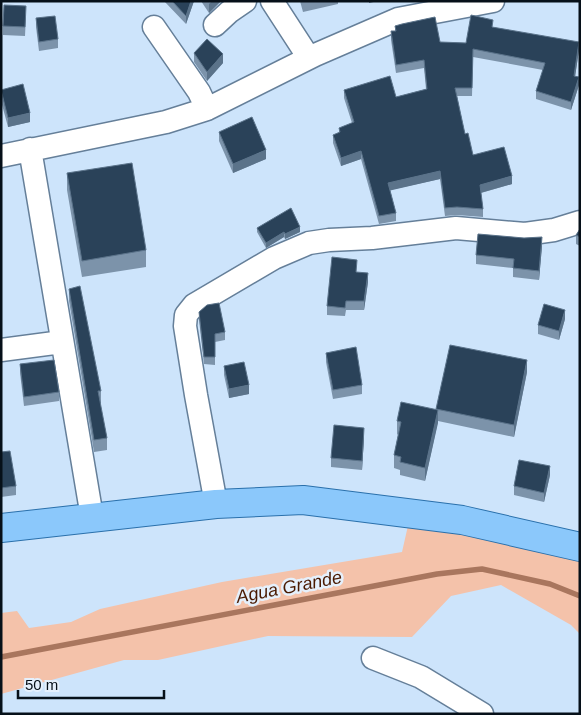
<svg xmlns="http://www.w3.org/2000/svg" width="581" height="715" font-family="Helvetica,sans-serif">
<style>
.green{fill:#f4c2aa}
.lines{fill:none;stroke-linecap:round;stroke-linejoin:round}
.stream{stroke:#a9765e;stroke-width:5.5}
.street-casing{stroke:#657f99;stroke-width:25}
.primary-casing{stroke:#2a70ab;stroke-width:30}
.street{stroke:#fff;stroke-width:22}
.primary{stroke:#8bc8fb;stroke-width:28}
.wall{fill:#7c93aa}
.shaded-wall{fill:#5b738a}
.building{fill:#2a4259;stroke:#5b738a}
.labels{text-anchor:middle;stroke-width:5;stroke-linejoin:round;paint-order:stroke}
.water-label{font-size:18px;font-style:italic;fill:#491900;stroke:#e5f0fc}
</style>
<rect width="100%" height="100%" fill="#cde4fb"/>
<!-- green -->
<path class="green" d="M412,508l168,28v98l-9,-9 -70,-40 -50,11 -39,41 -144,-1 -110,24h-34l-123,34v-81l16,-2 12,17 42,-6 29,-13 122,-27 180,-30z"/>
<g class="lines">
<!-- stream -->
<path class="stream" d="M1,657l436,-83 45,-5 68,15 30,12"/>
<defs>
<path id="street" d="M272,1l37,57
M215,25l14,-13 16,-11
M154,27l45,65 8,17
M30,149l62,368
M1,156l165,-34 41,-13 108,-54 83,-36 95,-18
M1,350l61,-8
M216,504l-20,-109 -11,-69 1,-11 8,-10 80,-47 35,-15 20,-3 43,-2 84,-10 69,6 29,-4 26,-8
M373,658l48,19 61,37"/>
<path id="primary" d="M1,528l215,-24 87,-4 159,20 118,27"/>
</defs>
<!-- street casing -->
<use href="#street" class="street-casing"/>
<!-- primary casing -->
<use href="#primary" class="primary-casing"/>
<!-- street -->
<use href="#street" class="street"/>
<!-- primary -->
<use href="#primary" class="primary"/>
</g>
<!-- wall -->
<path class="wall" d="M164,1h30l-8,23z
M201,1h20l-12,12z
M300,1h38v3l-35,8z
M26,15l-1,21 -22,-1v-9z
M36,18l22,21v9l-19,3 -3,-24z
M395,26l45,16 26,1 27,-16 86,23 -4,26 4,9 -8,25 -35,-11v-8l7,-21 -70,-13 -1,39h-15l8,38 8,21 39,29 -31,9 2,16v8l-26,-2 -12,1 -5,-37 -50,11 6,23v8l-17,3 -18,-65 -20,7 -8,-23v-8l6,-2v-5l13,-5 -8,-25v-8l52,7 30,-8 -2,-21 -28,5 -5,-33v-9h4z
M194,53l29,10 -16,18 -13,-19z
M1,90l29,32 -22,5 -7,-26z
M219,132l47,27 -33,14 -14,-32z
M67,173l79,77v17l-64,10 -15,-87z
M257,228l43,4 -15,7 -1,-2 -18,11 -9,-16z
M580,229v17l-4,-2v-9z
M542,246l-3,34 -26,-3v-9l-37,-4v-9z
M357,272l11,10 -4,28h-18l-1,6 -18,-1v-9z
M69,289l32,102v12h-1l7,35v12l-13,2 -25,-151z
M199,312l26,20v8l-10,2v23l-11,-1 -5,-44z
M565,319l-6,21 -21,-6v-9z
M326,353l36,32v9l-29,5 -7,-37z
M20,364l39,28v9l-35,5 -4,-33z
M224,366l25,28 -20,4 -5,-23z
M527,372l-13,65 -76,-16 -13,60 -25,-6v-5l-6,-2v-13l4,-20 -1,-1v-13l39,-12z
M364,437l-2,33 -31,-3v-9z
M1,452l15,34v9l-15,2z
M550,475l-6,27 -30,-7v-9z"/>
<!-- shaded-wall -->
<path class="shaded-wall" d="M191,1h3l-8,23v-8z
M212,1h9l-12,12v-9z
M369,1h9l-9,2z
M579,42v8l-5,34v-8z
M223,54v9l-16,18v-9z
M579,77v8l-8,25v-8z
M30,113v9l-22,5v-9z
M266,150v9l-33,14v-9z
M361,151v8l-20,7v-8z
M440,171v8l-52,12v-8z
M512,176v8l-32,9v-8z
M300,227v5l-15,7v-5z
M284,232v5l-18,11v-5z
M542,237v9l-3,34v-9z
M368,273v9l-4,28v-9z
M565,310v9l-6,21v-9z
M527,360v12l-13,65v-12z
M249,385v9l-20,4v-9z
M438,410v13l-13,58v-13z
M364,428v9l-2,33v-9z
M550,466v9l-6,27v-9z"/>
<!-- building -->
<path class="building" d="M172,1h19l-5,15z
M4,5l22,1 -1,21 -22,-1z
M471,15l22,5 -1,7 87,15 -5,34 5,1 -8,25 -35,-11 9,-28 -72,-14 -1,39h-17l10,46 3,-1 5,22 31,-8 8,29 -32,9 3,24 -26,-2 -12,1 -5,-37 -52,12 8,30 -17,3 -18,-65 -20,7 -8,-23 7,-3 -1,-4 15,-6 -10,-32 46,-14 6,21 31,-8 -3,-29 -28,5 -5,-34h5l-1,-5 7,-2 33,-7 5,25 26,1z
M55,16l3,23 -19,3 -3,-24z
M207,39l16,15 -16,18 -13,-19z
M23,84l7,29 -22,5 -7,-28z
M252,117l14,33 -33,14 -14,-32z
M132,163l14,87 -64,11 -15,-88z
M291,208l9,19 -15,7 -1,-2 -18,11 -9,-15z
M580,229v8l-4,-2z
M478,234l46,4 18,-1 -3,34 -26,-3 1,-9 -38,-4z
M332,257l25,3 -1,12 12,1 -4,28h-18l-1,7 -18,-2z
M80,286l21,105h-3l9,47 -13,2 -25,-151z
M219,303l6,29 -10,2v23h-11l-5,-45 8,-7z
M544,304l21,6 -6,21 -21,-6z
M450,345l77,15 -13,65 -78,-16z
M356,347l6,38 -29,5 -7,-37z
M54,360l5,32 -35,5 -4,-33z
M244,362l5,23 -20,4 -5,-23z
M401,402l37,8 -13,58 -25,-6 1,-5 -7,-2 7,-33 -4,-1z
M334,425l30,3 -2,33 -31,-3z
M10,451l6,35 -15,2v-36z
M519,460l31,6 -6,27 -30,-7z"/>
<g class="labels">
<!-- water labels -->
<g class="water-label">
<text transform="translate(289 587) rotate(-11)" y="6">Agua Grande</text>
</g>
</g>
<!-- border -->
<rect width="581" height="715" fill="none" stroke="#061019" stroke-width="5"/>
<!-- scale -->
<path d="M18 690v8h146v-8" fill="none" stroke="#061019" stroke-width="2.5"/>
<text x="25" y="690" font-size="15" fill="#061019" stroke="#e5f0fc" stroke-width="4" paint-order="stroke">50 m</text>
</svg>
